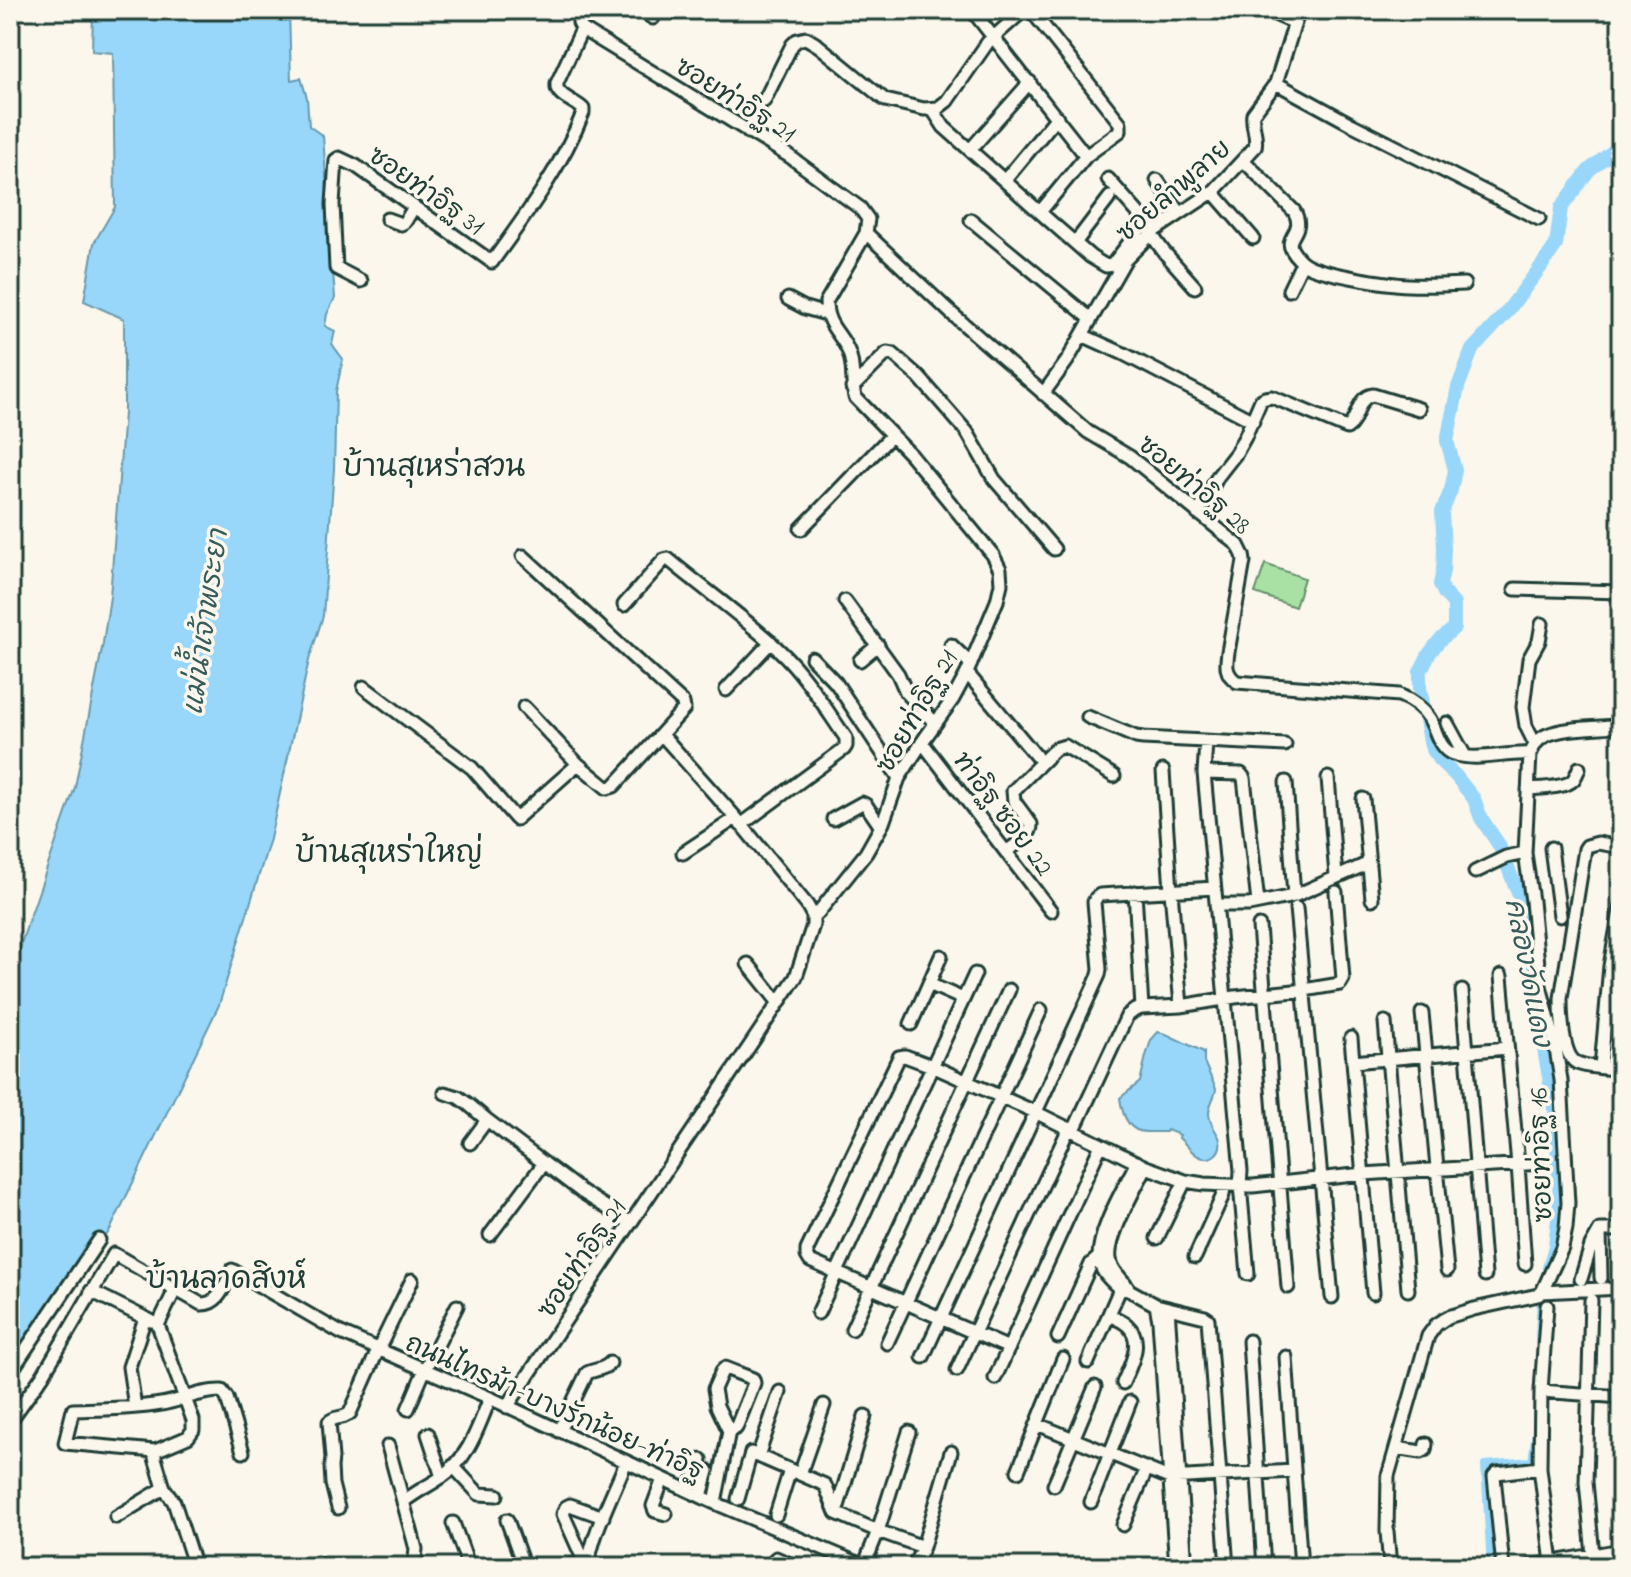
<svg xmlns="http://www.w3.org/2000/svg" width="1631" height="1577" font-family="'Indie Flower','Playpen Sans Thai',sans-serif">
<style>
.green{fill:#a9e1a5;stroke:#648f6c;stroke-width:2}
.water{fill:#98d6fa;stroke:#6899ab;stroke-width:2}
.lines{fill:none;stroke-linecap:round;stroke-linejoin:round}
.canal{stroke:#98d6fa;stroke-width:8}
.river{stroke:#98d6fa;stroke-width:14}
.minor-casing{stroke:#1f3d34;stroke-width:17}
.minor{stroke:#fbf7ec;stroke-width:11}
.labels{text-anchor:middle;stroke-width:7;stroke-linejoin:round;paint-order:stroke}
.street-label{font-size:26px;fill:#1f3d34;stroke:#fbf7ec}
.water-label{font-size:28px;font-style:italic;fill:#375c5c;stroke:#fbf7ec}
.quarter-label{font-size:30px;fill:#1f3d34;stroke:#fbf7ec}
</style>
<rect width="100%" height="100%" fill="#fbf7ec"/>
<filter id="ink" filterUnits="userSpaceOnUse"><feTurbulence type="fractalNoise" baseFrequency=".0125" numOctaves="2"/><feDisplacementMap in="SourceGraphic" scale="16" xChannelSelector="R" yChannelSelector="G"/><feConvolveMatrix kernelMatrix="1 2 1 2 8 2 1 2 1" color-interpolation-filters="sRGB"/></filter>
<g filter="url(#ink)">
<!-- green -->
<path class="green" d="M1265,564l39,14 -9,29 -40,-14z"/>
<!-- water -->
<path class="water" d="M93,10h196l2,70 10,-2 6,20 2,28 14,10 12,162 -8,16 -2,12 10,5 -3,13 11,15 -7,32 -2,78 -11,147 -14,44 -39,179 -51,166 -108,223 -75,119 -26,31v-403l65,-188 28,-144 7,-46 14,-184v-94l-40,-18 10,-58 21,-36 -2,-154 -21,-2z
M1158,1032l8,2 38,18v10l12,27c-1,9 -7,15 -7,24 0,10 6,16 10,24 5,14 -7,26 -21,19 -7,-4 -13,-13 -19,-18l1,-3 -13,-5 -1,2c-7,0 -13,0 -20,0 -18,0 -24,-19 -26,-34l20,-16 6,-26 5,-16z"/>
<g class="lines">
<!-- canal -->
<path class="canal" d="M1539,1342l2,-51
M1491,1567l-6,-102 47,-4 4,-30"/>
<!-- river -->
<path class="river" d="M1549,1268l6,-22 5,-45 -5,-90 -19,-107 -7,-68 -9,-38 -21,-53 -18,-27 -7,-19 -18,-23 -17,-16 -8,-14 -11,-58v-16l9,-18 10,-13 15,-13v-24l-10,-11 -4,-9 3,-13 1,-22 -2,-37 9,-22 4,-20 -8,-29 11,-54 14,-37 34,-37 34,-45 16,-23 5,-37 28,-38 32,-25"/>
<defs>
<path id="minor" d="M640,10l13,8
M972,10l114,146
M1031,10l89,113v8l-34,25 -46,56
M1268,11l27,12
M1276,83l75,41 188,95
M764,101l28,-56 5,-5 9,-2 13,8 66,54 39,9 14,-1 9,-7 41,-59 36,-32
M933,110l11,17 108,96 39,34 15,9 6,-1 27,-35
M748,132l11,-23
M970,150l60,-68
M1243,160l51,51c12,21 -10,25 -2,39 3,5 8,11 13,14 16,10 82,20 103,21 19,1 38,0 56,-1
M1108,179l46,52
M1005,180l52,-63
M1157,180l23,33
M1213,192l40,46
M387,219l14,5 4,-2 9,-15
M971,220l120,99
M866,233l85,80 137,119 42,25 108,88 5,10 1,6 -16,91c-2,13 -3,22 9,30l162,13c12,5 23,12 30,23 8,12 9,31 24,36 24,8 53,-2 77,0
M1151,234l13,18 31,35
M1075,243l35,-46
M361,281l-25,-13 -3,-64 3,-44 3,-2 17,8 136,96c34,-47 69,-94 91,-149v-4c-8,-8 -22,-11 -26,-21v-5l25,-54
M1289,290l13,-27
M788,299l17,9 21,6
M1082,335l42,19 129,67
M852,388l35,-35 6,1 26,23 48,55 27,47 60,70
M1043,394l24,-33 58,-101 29,-29 59,-39 42,-45c3,-11 -4,-22 -2,-33l23,-31 23,-73
M1198,514l20,-38 18,-23 9,-16 16,-37 4,-2 7,-1 75,31c12,-8 9,-31 26,-33l46,14
M801,529l91,-94
M523,556l160,147 1,6 -70,77 -7,2 -29,-24 -54,-57
M1515,589l106,3
M845,601l53,73 8,18 29,31
M624,605l40,-45 4,-1c37,31 76,58 111,91 27,25 46,58 67,88v8l-2,3 -103,76
M951,645l20,19
M812,658l24,25 63,95
M860,660l18,-15
M967,673l69,83
M364,687l108,81 44,51 62,-55
M726,690l45,-48
M1088,717l48,20 7,1 142,7
M1447,723l18,33
M662,735l74,83 71,87 6,11
M922,742l129,169
M1206,742l-2,31 37,398 -1,14 8,89
M1535,744l-9,-18 -3,-19 6,-48 10,-18 3,-17
M1163,771l8,120 10,115
M1204,773l37,1 3,4 14,125
M1328,778l8,98
M1286,782l8,114
M1528,789c11,-1 38,-1 45,-9 2,-2 6,-11 6,-12
M1363,799l9,100
M833,819l29,-16 4,2 15,22
M1621,847l-23,-4 -11,3 -2,3 -24,149c0,15 1,58 16,65 13,5 30,5 44,6
M1551,848l9,68
M1007,851c9,-7 25,-14 24,-27l-17,-23 -1,-10 42,-42 10,-3 49,30
M683,853l53,-35
M1475,872l31,-15 19,-4
M1135,892l7,116
M1216,905h33l45,-9 75,-33
M1296,908l36,389
M1259,926l29,361
M748,964l31,39
M1501,976l17,189 7,99
M929,984l34,15
M1462,991l23,284
M1422,1013l25,257
M1385,1022l23,268
M911,1024l30,-68
M1351,1038l22,255
M1353,1062l154,-14
M1601,1067l9,-101 11,-61
M445,1093l13,4 10,7 19,16 95,72 49,31
M1074,1130l53,-114 8,-6 7,-2 39,-2 54,-9 69,-7 36,-6 3,-5 -7,-87
M470,1143l17,-23
M1137,1162c-12,24 -44,77 -37,102 4,11 12,18 20,25l9,1 27,15 49,12 3,2 19,248
M1600,1231l1,47
M490,1235l54,-72
M1157,1238l28,-57
M1195,1257l28,-62 1,-9
M1581,1279l10,-33 9,-16h21
M176,1288l-18,37 35,95v10l-5,7 -33,14 -90,-8 8,-33c29,-1 59,-1 88,-6 20,-3 41,-14 61,-13l5,7 16,54
M1129,1290c-5,-10 -15,-16 -18,-27 -8,-21 25,-75 35,-96
M91,1291l60,30
M1542,1292l79,-4
M1591,1300l-5,182 7,73
M1156,1305l3,16 17,246
M1547,1306l-6,85 -1,77 12,95
M1168,1308l18,259
M818,1313l157,-339
M1109,1315c6,3 14,6 18,10 18,16 3,41 -4,58
M852,1329l157,-339
M1058,1337l33,-73 8,-7
M1249,1341l15,226
M887,1343l154,-333
M1009,1348l-199,-87 -3,-5v-6l92,-193 6,-1 27,10 103,46 111,55 39,14 19,3 49,2 110,-12 179,-11
M923,1357l176,-382 1,-6 -6,-67 2,-4 4,-3 114,-7
M1286,1357l15,210
M1088,1362l32,-73 5,-6
M957,1370l112,-242
M10,1373l89,-133
M995,1378l106,-233
M1541,1391l80,6
M135,1407l-6,-40 16,-49
M507,1407l289,-430 17,-52v-9l5,-3 48,-60 17,-30 16,-45 26,-40 28,-39 14,-26 30,-72 4,-17 -1,-15 -7,-14 -82,-100 -56,-58c-4,-14 0,-29 -6,-44 -7,-20 -23,-26 -23,-51l40,-69 2,-14 -8,-11 -71,-52 -207,-127 -3,-6 5,-13
M408,1409l17,-40 32,-63
M10,1421l33,-46 71,-121 87,50c19,1 24,-20 31,-34l109,63 149,65 225,105 152,64
M1037,1424l132,54 125,-7
M559,1431l28,-58c8,-4 17,-3 23,-10
M428,1434l14,43
M388,1446l28,103 -2,18
M1396,1448l25,4 4,-2 1,-6
M155,1451v7l9,30 10,14 21,65
M758,1456l22,-64
M453,1466l26,28 18,1
M1018,1471l45,-112
M800,1474l24,-69
M663,1479l-10,27 2,5 11,3
M1054,1485l41,-98
M689,1491l12,-31
M701,1496l7,-25
M738,1499l13,-46 74,32 11,28 42,18 45,16
M403,1502c14,-11 24,-15 37,-24 28,-18 38,-50 50,-80
M1091,1502l39,-100
M715,1503l14,-72 -12,-25 -3,-17 8,-18 3,-3 28,11 1,4 -18,45 -7,3
M338,1508l-6,-24 -1,-17 1,-9 -3,-36c5,-6 15,-3 21,-9l28,-63 34,-70
M836,1513l29,-97
M776,1515l14,-45
M116,1517l48,-29
M507,1520l17,47
M453,1523l16,44
M1123,1525l24,-57
M584,1561l-21,-47 3,-7 4,-2 33,12
M317,1563l2,4
M864,1566l14,-35 31,-99
M568,1567l21,-8
M588,1567c3,-31 26,-76 38,-105
M773,1567l3,-9 21,9
M913,1567l10,-20 28,-95
M1390,1567l-3,-36 1,-55 40,-140 8,-11 12,-8 26,-8 64,-14 4,-3 20,-44 4,-20 2,-25 -7,-123 -6,-37 -15,-57 -8,-85 -7,-48 5,-99c2,-3 4,-9 7,-12 14,-17 63,-13 84,-17
M1503,1567l-9,-91 3,-3 43,-5
M1526,1567l95,-17"/>
</defs>
<!-- minor casing -->
<use href="#minor" class="minor-casing"/>
<!-- minor -->
<use href="#minor" class="minor"/>
</g>
</g>
<g class="labels">
<!-- street labels -->
<g class="street-label">
<text transform="translate(736 99) rotate(32)" y="9">ซอยท่าอิฐ 21</text>
<text transform="translate(427 190) rotate(35)" y="9">ซอยท่าอิฐ 31</text>
<text transform="translate(1173 190) rotate(-41)" y="9">ซอยลำพูลาย</text>
<text transform="translate(1195 484) rotate(40)" y="9">ซอยท่าอิฐ 28</text>
<text transform="translate(916 711) rotate(-60)" y="9">ซอยท่าอิฐ 21</text>
<text transform="translate(1004 813) rotate(53)" y="9">ท่าอิฐ ซอย 22</text>
<text transform="translate(1540 1155) rotate(-92)" y="9">ซอยท่าอิฐ 16</text>
<text transform="translate(581 1258) rotate(-56)" y="9">ซอยท่าอิฐ 21</text>
<text transform="translate(555 1406) rotate(24)" y="9">ถนนไทรม้า-บางรักน้อย-ท่าอิฐ</text>
</g>
<!-- water labels -->
<g class="water-label">
<text transform="translate(204 622) rotate(-82)" y="10">แม่น้ำเจ้าพระยา</text>
<text transform="translate(1530 972) rotate(79)" y="10">คลองวัดแดง</text>
</g>
<!-- quarter labels -->
<g class="quarter-label">
<text x="434" y="476">บ้านสุเหร่าสวน</text>
<text x="389" y="862">บ้านสุเหร่าใหญ่</text>
<text x="226" y="1288">บ้านลาดสิงห์</text>
</g>
</g>
<!-- margin -->
<rect width="1631" height="1577" fill="none" stroke="#fbf7ec" stroke-width="40"/>
<rect x="20" y="20" width="1591" height="1537" fill="none" stroke="#1f3d34" stroke-width="3" filter="url(#ink)"/>
</svg>
